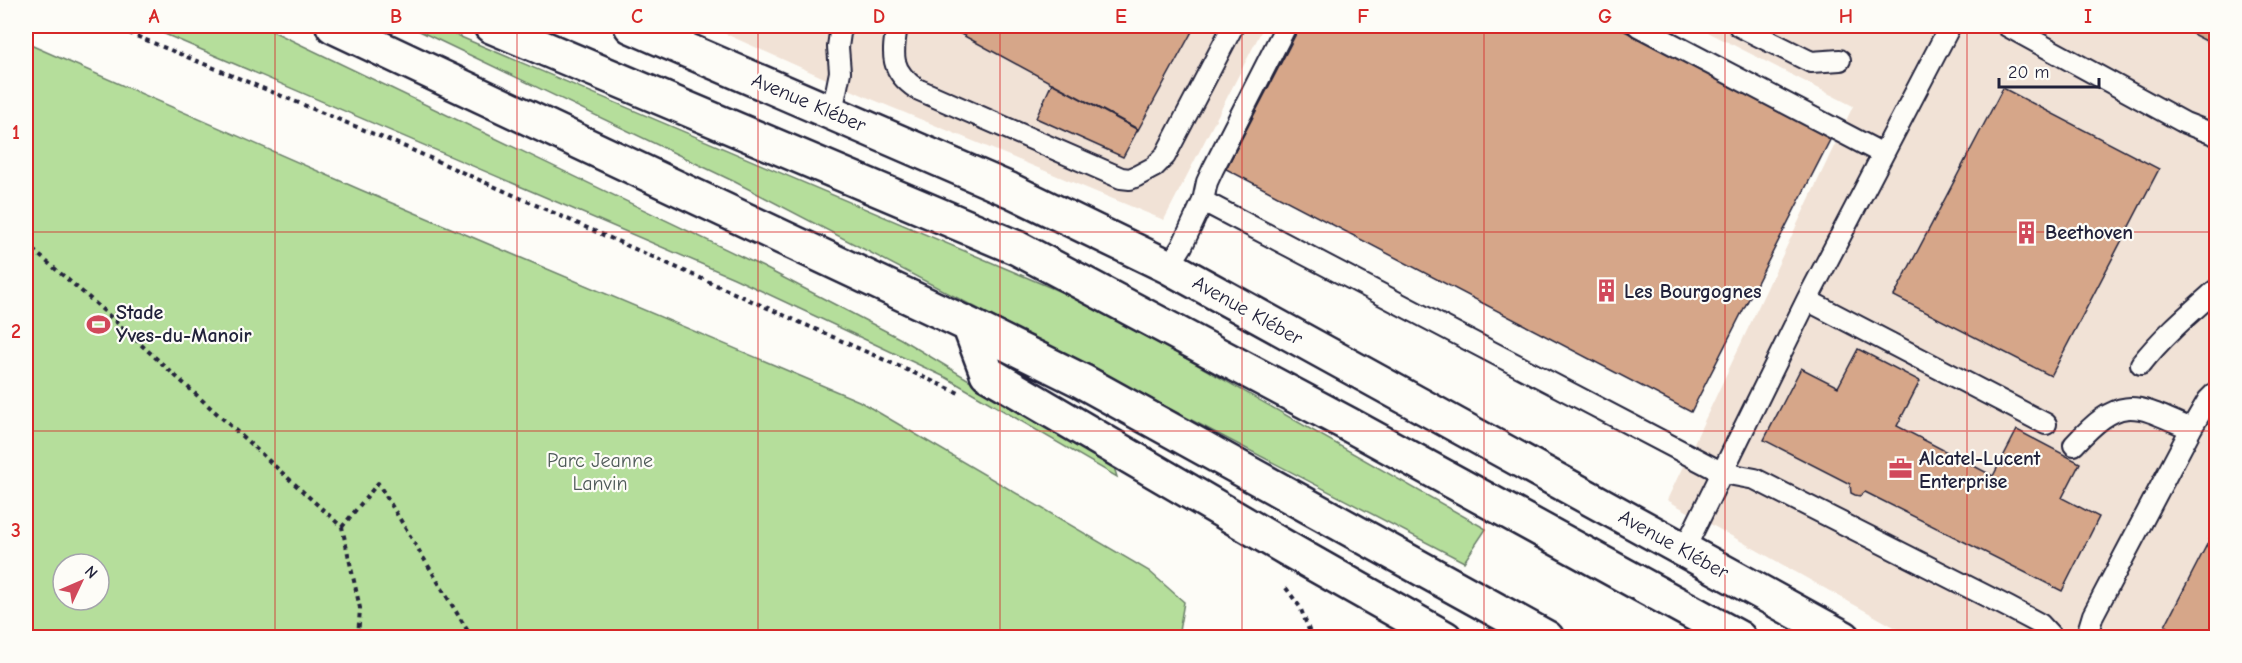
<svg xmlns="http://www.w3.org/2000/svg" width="2242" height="663" font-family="'Comic Neue',sans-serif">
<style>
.built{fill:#f1e2d6}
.green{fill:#b5de9b;stroke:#6c806b;stroke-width:1.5;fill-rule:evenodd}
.building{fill:#d6a689;stroke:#22223b;stroke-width:1.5}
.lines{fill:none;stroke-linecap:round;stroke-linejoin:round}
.service-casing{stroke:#22223b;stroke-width:24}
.tertiary-casing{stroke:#22223b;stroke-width:38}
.motorway-casing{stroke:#22223b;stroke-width:38}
.path{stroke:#22223b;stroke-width:4;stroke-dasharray:4.5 4.5;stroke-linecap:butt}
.service{stroke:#fdfcf7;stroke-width:20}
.tertiary{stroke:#fdfcf7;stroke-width:33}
.motorway{stroke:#fdfcf7;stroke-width:33}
.grid{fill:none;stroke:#d62828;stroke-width:1.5;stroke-opacity:0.55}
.labels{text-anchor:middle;stroke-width:4.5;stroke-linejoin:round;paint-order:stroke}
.street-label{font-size:20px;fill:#22223b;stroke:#fdfcf7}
.poi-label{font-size:20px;font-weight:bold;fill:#22223b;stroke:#fdfcf7;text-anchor:start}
.park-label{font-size:20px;fill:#4e5a58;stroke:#fdfcf7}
.neatline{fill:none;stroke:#d62828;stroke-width:2}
.grid-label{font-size:20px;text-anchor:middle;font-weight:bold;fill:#d62828}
</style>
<rect width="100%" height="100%" fill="#fdfcf7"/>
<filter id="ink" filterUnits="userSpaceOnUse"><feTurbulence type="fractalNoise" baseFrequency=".0167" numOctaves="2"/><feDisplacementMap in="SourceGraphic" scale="12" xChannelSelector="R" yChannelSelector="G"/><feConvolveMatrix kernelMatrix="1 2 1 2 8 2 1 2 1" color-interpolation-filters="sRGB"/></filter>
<g filter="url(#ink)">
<!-- built -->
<path class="built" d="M708,26h556l-100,194 -295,-122z
M1696,26h520v611h-304l-245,-137 186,-394z"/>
<!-- green -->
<path class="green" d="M146,26h116l501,241 138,72 213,128 3,10 -170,-99 -213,-100z
M409,26h26l659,280 392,223 -22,33 -729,-380z
M26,43l335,147 498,211 290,170 35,31 -6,35h-1152zM63,564h36v36h-36z"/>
<!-- building -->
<path class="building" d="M946,26h249l-57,104z
M1300,26h315l216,112 -140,274 -465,-243z
M2177,26h39v20z
M1052,83l86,46 -15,28 -87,-39z
M2003,88l156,81 -108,207 -157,-80z
M1858,349l62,32 -23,45 96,50 24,-46 63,33 -18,35 37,19 -37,74 -197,-99 -5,4 -5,-1 -4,-2 -1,-9 -86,-44 37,-72 37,19z
M2216,527v111h-29l-22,-12z"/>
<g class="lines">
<defs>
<path id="service" d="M897,26c-5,29 -7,45 20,63l204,89 9,1 7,-3 17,-9 11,-11 68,-130
M1286,26l-73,143 -6,13 -4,19 520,272 32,6 253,128 32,17 13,14
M1638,26l245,128
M1739,26l72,36 29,-2
M2007,26l178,97 31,12
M832,112l8,-40 -2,-25 3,-21
M1169,267l13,-21 21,-45
M1807,300l239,124
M2141,364c22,-28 48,-50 75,-74
M2074,445c47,-51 59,-42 117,-16
M1684,550l123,-250 143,-274
M2086,638l7,-23 98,-186 17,-29 8,-8"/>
<path id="tertiary" d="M631,26l379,164 159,77 675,371"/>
<path id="motorway" d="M333,26l636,299 113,56 465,257
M491,26l526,222 331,176 391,214
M969,325l18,48 299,175 159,90"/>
</defs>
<!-- service casing -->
<use href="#service" class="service-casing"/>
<!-- tertiary casing -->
<use href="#tertiary" class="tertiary-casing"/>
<!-- motorway casing -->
<use href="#motorway" class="motorway-casing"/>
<!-- path -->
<path class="path" d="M112,26l291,120 556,247
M26,244l67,57 249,226 18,81 -2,30
M342,527l36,-44 94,155
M1286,588l14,19 12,31"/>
<!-- service -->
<use href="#service" class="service"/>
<!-- tertiary -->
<use href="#tertiary" class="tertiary"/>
<!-- motorway -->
<use href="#motorway" class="motorway"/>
</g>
</g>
<!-- grid -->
<path class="grid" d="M275,26v612M517,26v612M758,26v612M1000,26v612M1242,26v612M1484,26v612M1725,26v612M1967,26v612M26,232h2190M26,431h2190"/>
<!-- icons -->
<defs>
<symbol id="building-bare" viewBox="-9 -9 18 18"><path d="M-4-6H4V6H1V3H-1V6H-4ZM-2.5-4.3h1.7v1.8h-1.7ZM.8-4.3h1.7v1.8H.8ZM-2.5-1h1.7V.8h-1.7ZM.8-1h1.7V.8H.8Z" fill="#d1495b" stroke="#fdfcf7" stroke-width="2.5" paint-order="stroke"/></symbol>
<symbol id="stadium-bare" viewBox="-9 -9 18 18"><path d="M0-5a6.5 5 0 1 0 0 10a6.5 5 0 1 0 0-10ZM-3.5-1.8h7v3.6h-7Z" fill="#d1495b" stroke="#fdfcf7" stroke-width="2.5" paint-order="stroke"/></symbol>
<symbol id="office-bare" viewBox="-9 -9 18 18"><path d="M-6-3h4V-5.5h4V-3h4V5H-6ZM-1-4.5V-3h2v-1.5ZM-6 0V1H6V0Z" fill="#d1495b" stroke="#fdfcf7" stroke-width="2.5" paint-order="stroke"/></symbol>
</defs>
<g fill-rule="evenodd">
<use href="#building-bare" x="2010" y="216" width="33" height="33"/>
<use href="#building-bare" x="1590" y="274" width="33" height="33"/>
<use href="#stadium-bare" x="82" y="308" width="33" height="33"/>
<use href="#office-bare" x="1884" y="452" width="33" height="33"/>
</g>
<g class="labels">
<!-- street labels -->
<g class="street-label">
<text transform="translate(809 102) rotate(23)" y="7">Avenue Kléber</text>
<text transform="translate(1248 310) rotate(29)" y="7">Avenue Kléber</text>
<text transform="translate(1674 544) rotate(29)" y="7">Avenue Kléber</text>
</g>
<!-- poi labels -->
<g class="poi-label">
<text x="2045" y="239">Beethoven</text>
<text x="1624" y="298">Les Bourgognes</text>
<text x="116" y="319">Stade<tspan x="116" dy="23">Yves-du-Manoir</tspan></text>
<text x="1919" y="465">Alcatel-Lucent<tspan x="1919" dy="23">Enterprise</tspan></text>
</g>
<!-- park labels -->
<g class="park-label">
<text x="600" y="467">Parc Jeanne<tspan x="600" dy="23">Lanvin</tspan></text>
</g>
</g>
<!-- margin -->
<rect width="2242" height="663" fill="none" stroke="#fdfcf7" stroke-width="66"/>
<!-- north arrow -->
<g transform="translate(81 582) rotate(46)"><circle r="28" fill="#fdfcf7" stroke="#a5a5ac" stroke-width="1.5"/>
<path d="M0-4.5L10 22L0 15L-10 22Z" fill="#d1495b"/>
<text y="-9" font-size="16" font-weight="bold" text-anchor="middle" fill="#22223b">N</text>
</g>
<!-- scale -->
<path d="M1999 78v9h100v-9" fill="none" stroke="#22223b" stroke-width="3"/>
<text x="2008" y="78" font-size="18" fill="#22223b" stroke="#fdfcf7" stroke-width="4.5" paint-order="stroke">20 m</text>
<rect x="33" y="33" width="2176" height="597" class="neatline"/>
<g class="grid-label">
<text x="154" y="23">A</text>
<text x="396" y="23">B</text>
<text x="637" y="23">C</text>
<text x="879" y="23">D</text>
<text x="1121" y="23">E</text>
<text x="1363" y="23">F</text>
<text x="1605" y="23">G</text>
<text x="1846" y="23">H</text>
<text x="2088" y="23">I</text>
<text x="16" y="139">1</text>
<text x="16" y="338">2</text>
<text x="16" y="537">3</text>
</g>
</svg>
